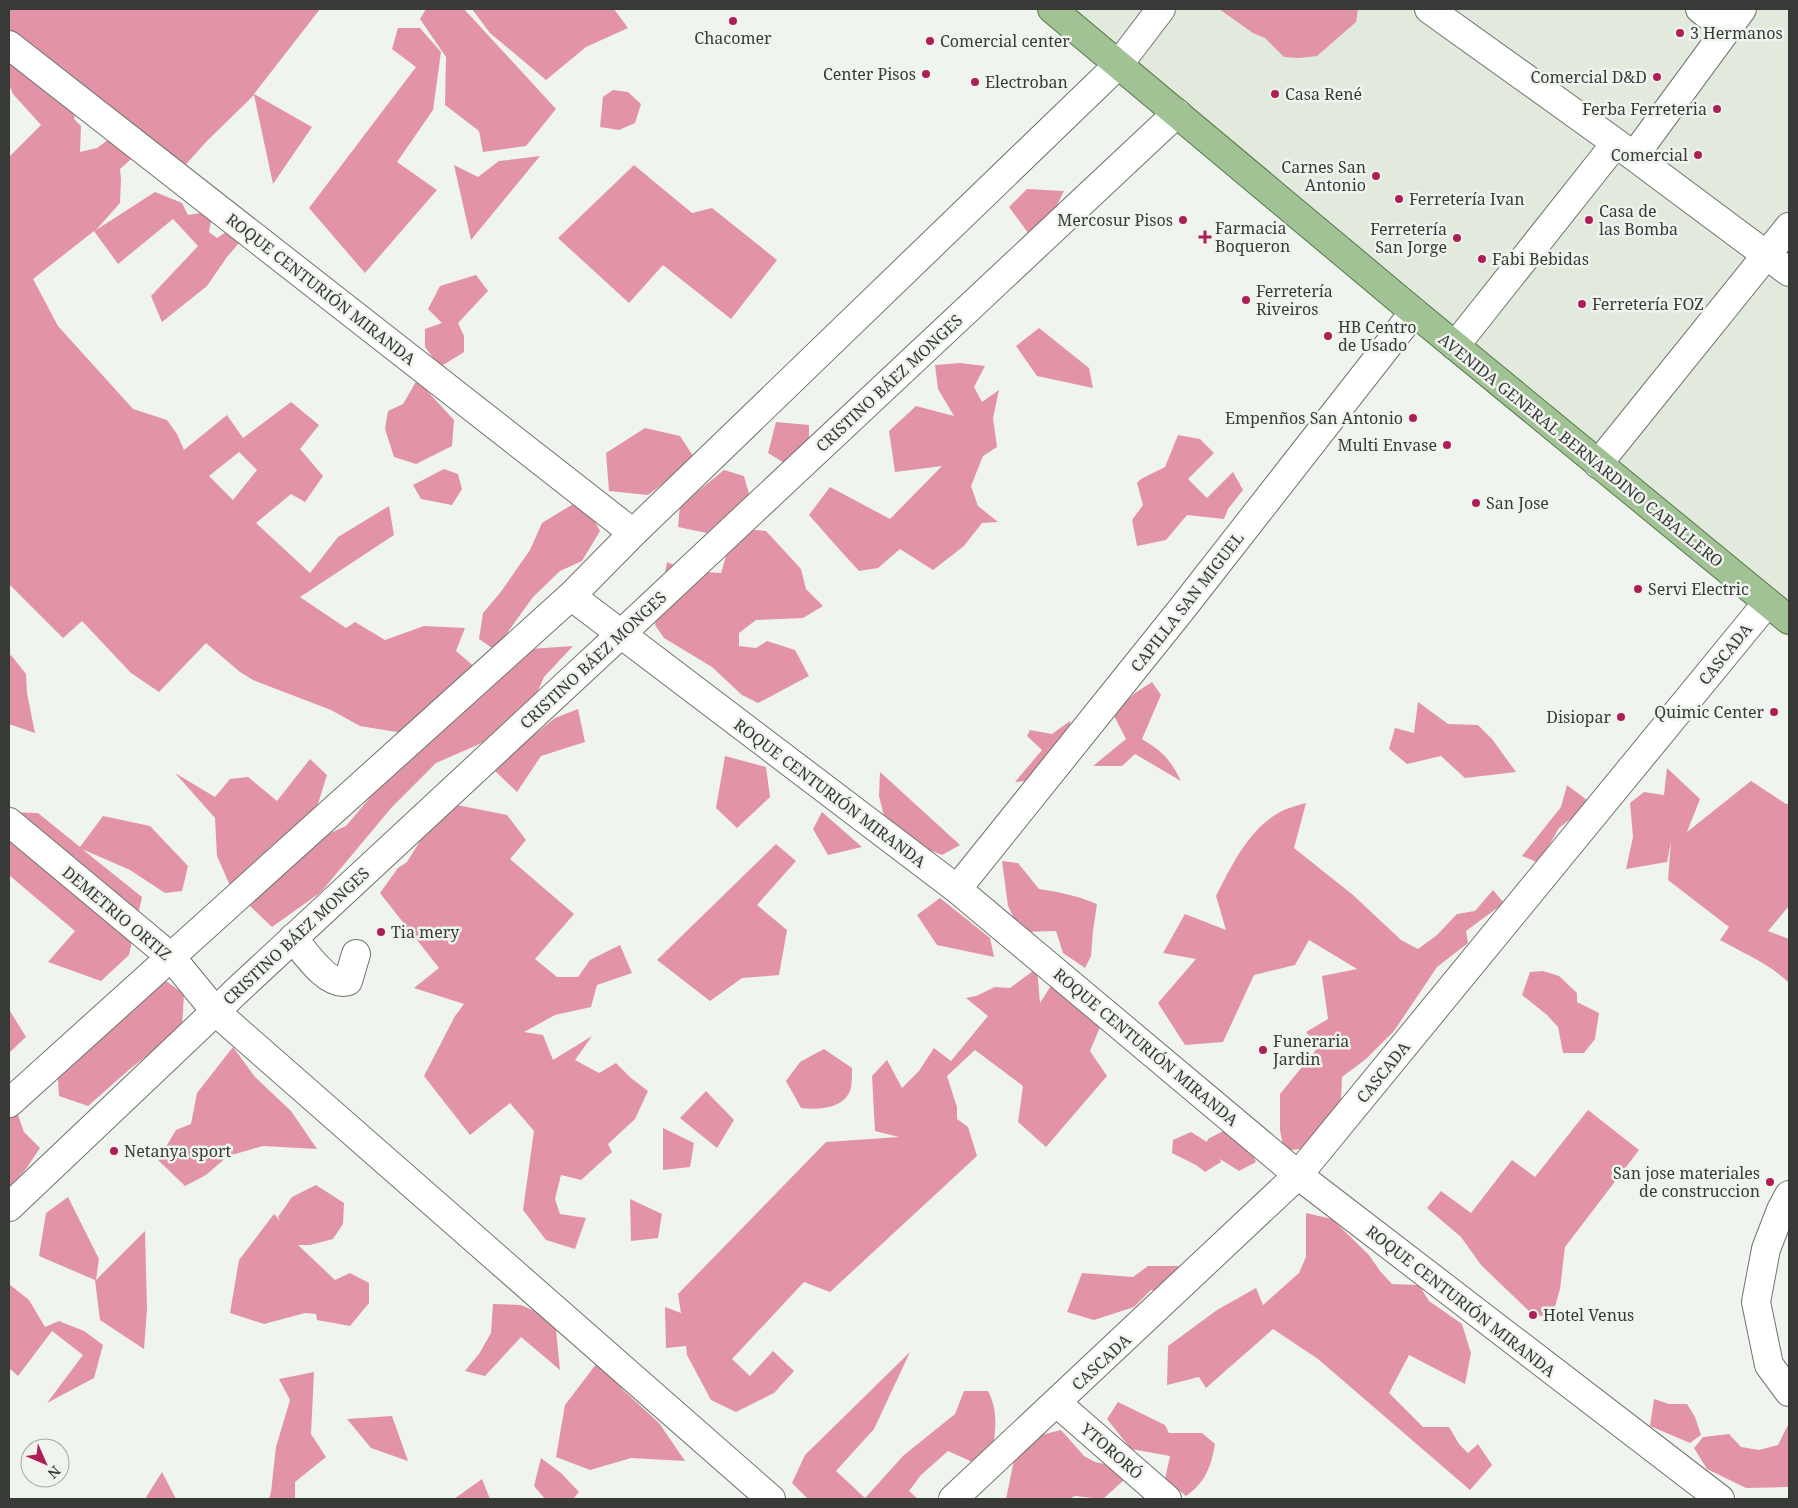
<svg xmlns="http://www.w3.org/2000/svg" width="1798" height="1508" font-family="'Noto Serif',serif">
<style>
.built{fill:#e1eadd}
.forest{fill:#e294a6;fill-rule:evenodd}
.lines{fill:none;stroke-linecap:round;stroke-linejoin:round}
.minor-casing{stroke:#70746e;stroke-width:30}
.major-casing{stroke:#547845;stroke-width:30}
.minor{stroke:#fff;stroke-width:28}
.major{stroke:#a1c294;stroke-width:28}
.poi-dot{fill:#ad1e56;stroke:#f0f4ee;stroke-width:2}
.labels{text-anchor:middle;stroke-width:5;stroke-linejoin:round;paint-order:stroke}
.poi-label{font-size:16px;fill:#383a37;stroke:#f0f4ee;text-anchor:start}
.street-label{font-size:16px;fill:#383a37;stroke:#f0f4ee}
</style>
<rect width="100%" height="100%" fill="#f0f4ee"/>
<!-- built -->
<path class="built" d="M1052,9h737v610z"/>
<!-- forest -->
<path class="forest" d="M9,9h311l-66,85 58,33 -39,57 -19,-89 -48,47 -26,29 -33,-26 -27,24 1,11 -1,23 -24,27 59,-38 27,11 6,12 25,-4 -4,21 8,6 9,-6 13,11 -12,14 -20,29 -45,36 -11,-26 47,-50 -25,-27 -55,45 -24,-33 -61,48 25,47 75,83 34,11 10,14 7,16 43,-35 16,23 48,-36 28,23 -19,24 23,27 -18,26 -14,-8 -35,29 54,50 28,-36 51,-31 5,29 -94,62 46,31 9,-6 30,18 39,-14 41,2 -9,23 27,23 -68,61 -55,-9 -29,-16 -78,-30 -13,-8 -34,-29 -47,49 -28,-19 -49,-52 -19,17 -54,-54v-427l32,-32 -28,-31 -4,-9zM80,92l45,35 -28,21 -17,4 1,-26 -7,-7zM239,452l18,18 -24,30 -24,-24z
M426,9h38l92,100 -30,37 -43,6 -4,-21 -34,-26 1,-48 -26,-38z
M472,9h142l14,19 -42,19 -40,33 -56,-47z
M1219,9h139l-2,13 -39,34 -18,2 -15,-1 -19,-19 -12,-5z
M398,28h22l21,24 -8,58 -36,52 40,28 -72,83 -56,-65 107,-141 -24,-18z
M613,90l15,2 13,12 -6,19 -16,7 -19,-3 3,-30z
M540,156l-69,84 -17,-75 24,12 21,-16z
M634,165l58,48 20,-5 65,52 -46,59 -68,-54 -34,38 -71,-65z
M1027,189l37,2 -27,54 -28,-38z
M476,275l12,16 -30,32 6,13v16l-24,15 -15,-20v-18l17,-6 -14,-14 12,-23z
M1039,328l50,40 4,20 -56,-12 -21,-30z
M960,363l25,3 -11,21 8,15 17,-12 -6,28 4,29 -14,9 -12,30 7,20 20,16 -16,1 -18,23 -31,24 -33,-21 -22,19 -19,3c-17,-18 -33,-37 -50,-56l21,-28 60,32 52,-53 -47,6 -6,-41 27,-25 38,10 -16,-27 -3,-24z
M417,380l37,40 -2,26 -36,18 -22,-7 -9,-28 3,-18 15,-7z
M776,422l33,3v17l-23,22 -18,-11z
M645,428l35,8 15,23 -47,36 -39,-4 -3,-38z
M1178,435l22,4 14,14 -26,26 19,19 26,-26 10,18 -15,19 -4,10 -37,-4 -21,25 -29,6 -5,-26 11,-15 -6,-22 4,-4 24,-12z
M444,469l14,5 4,15 -10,16 -31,-6 -8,-14z
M724,470l20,6 5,18 -42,39 -29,-6 2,-21z
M573,504l17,8 10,19 -18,30 -22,10 -27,26 -38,53 -16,-11 4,-26 17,-20 30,-43 12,-27z
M734,528l32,3 35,38 5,20 17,17 -20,12 -47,2 -17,13v13l17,2 11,-7 28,9 14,26 -51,27 -16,-8 -30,-28 -48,-29 -9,-13 12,-63 21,9 33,2z
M573,646l-29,31 -21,48 -87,38 -44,44 -71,85 -49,35 -22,-21 15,-31 -30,22 -18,-41 -2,-38 -40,-45 40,24 15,-18 18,-2 29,24 33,-42 17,16 -17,54 -9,17 45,-20 27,-32 40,-41 102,-103z
M11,655l15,19 1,19 8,40 -26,-9v-67z
M1152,682l9,13 -19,44c21,13 28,20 39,42l-46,-27 -13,12h-29l33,-27 -13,-25 22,-21z
M1418,702l30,22 30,1 14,14 24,33 -51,6 -24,-22 -34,8 -18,-15 6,-21 19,5z
M578,709l7,33 -44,14 -24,36 -22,-21 17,-18 43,-35z
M1070,721l3,26 -20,31 -38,4 27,-32 -15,-14 3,-6 22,4z
M725,756l41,11 4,30 -33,31 -21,-20z
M1667,768l33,31 -13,33 64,-51 35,23h3v102l-21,25 21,8v44c-19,-19 -46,-30 -69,-43l9,-13 -61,-47 3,-38 -4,20 -41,7 7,-32 -3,-34 14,-11 20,3z
M880,772l10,9 70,64 -18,10 -20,-8 -38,-31 -5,-20z
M1567,785l24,18 -32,25 -20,35 -17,-7 39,-49z
M442,802l65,13 19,25 -16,19 64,55 -39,45 22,18h21l12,-17 30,-15 12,28 -35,12 -6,22 -36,8 -31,17 19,3 10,25 39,-24 -17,24 24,13 17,-10 15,15 17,13 -13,28 -27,25 4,8 -31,28 -20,-5 -6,24 5,15 26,4 -11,31 -29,-9 -23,-30 11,-79 -24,-28 -40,32 -46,-59 31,-60 9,-12 -50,-16 25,-20 -59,-75 18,-25 9,-6 15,-24z
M1306,803l-12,45 59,47 48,45 17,9 19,-14 20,-21 18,-3 18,-21 11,13 -38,28 2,12 -31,24 -43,64 -28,28 -24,18 -1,24 -14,29 -20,18 -23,3 -4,-21v-36l39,-48 -13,-14 22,-13 -6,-43 35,-7 -48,-29 -14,25 -41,10 -31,67 -38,3 -27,-42 38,-44 -33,-6 22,-39 41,16 -10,-34c16,-31 34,-70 68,-86 7,-3 15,-5 22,-7z
M9,812l29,1 42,34 23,-31 47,10 38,40 -6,25 -17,2 -35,-23 -48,-21 60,48 -13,58 -28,26 -53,-19 27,-31 -66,-56z
M822,812l40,35 -34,8 -15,-26z
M776,844l20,17 -39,44 30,25 -8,45 -37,3 -32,23 -53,-41z
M1002,861l16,2 21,26c21,3 39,7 58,15l-4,27 -2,25 -6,12 -22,-15 -7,-22 -35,1 -13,-26z
M940,898l50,40 4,19 -57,-12 -20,-30z
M1037,968l3,35 14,-22 49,39 -13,31 17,25 -61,71 -28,-25 5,-36 -48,-36 -28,26 10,31v12l11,8 9,29 -147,136 -26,-10 -72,77 18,17 23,-25 21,20 -20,22 -38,19 -25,-12 -24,-45 -1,-9 -20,2 -1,-41 16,6 -3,-19 148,-152 73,-5 -24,-6 -3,-55 15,-16 15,28 17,-17 15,-23 17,13 37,-45 -22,-18 10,-2 19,-9 15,1z
M1543,971l16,5 18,17v9l22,11 -4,26 -11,14h-21l-5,-26 -11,-12 -25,-20 8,-23z
M166,981l18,13 -2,35 -51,39 -43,38 -29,-10 -2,-33 67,-65z
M10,1011l16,26 -17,16v-40z
M233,1047l22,30 36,34 26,38 -54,-3 -35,10 -22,19 -21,11 -27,-26 18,-30 15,-6 6,-31z
M824,1049l28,19c0,6 0,14 -1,20 -6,21 -32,22 -50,20l-15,-27 14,-19z
M706,1091l28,29 -17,28 -37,-30z
M15,1107l9,25 16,16 -14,21 -17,18v-76z
M1588,1110l51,40 -74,97 -5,42 -8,28 -19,-2 -52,-50 -20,-28 -34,-29 14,-17 30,22 41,-53 23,17z
M663,1128l31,15 -4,24 -27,3z
M1225,1130l24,16 7,16 -17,9 -19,-12 1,3 -16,10 -9,-7 -24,-12 1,-13 18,-8 16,10 1,-3z
M316,1185l28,18 -1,21 -10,15 -23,6h-12l37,35 15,-7 19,10v20l-19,23 -33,-6 -1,-6 -11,-1 -41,11 -34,-11 9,-53 35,-46 7,8 -3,-5 14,-20z
M68,1197l31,62 -3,21 49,-49 2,78 -3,40 -44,-29 -5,-40 -56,-24 7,-43z
M630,1199l32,15 -4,24 -27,3z
M1306,1213l26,6 37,36 11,16 12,13 27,1 10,16 33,23 9,29 -6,31 -56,-29 -20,38 34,34h26l10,17 9,9 10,-9 14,21 -22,25 -152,-131 -45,-30 -67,59 -7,-11 -32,8 1,-39 49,-36 39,-22 7,17 36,-32 7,-16z
M1148,1266h42l-15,27 -24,-3 -17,17 -40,13 -27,-8 15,-39 51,4z
M9,1284l20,16 16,27 14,-6 25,10 19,14 -9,33 -47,25 36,-48 -31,-24 -34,45 -9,-8z
M493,1304l28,1 34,15 5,50 -39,-33 -36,39 -20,-5 14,-17 12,-21z
M910,1352l-36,77 -38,42 29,27 39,-43 51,-41 9,-23h24c13,24 6,52 0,78l-40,-18 -27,24 -12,16 9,8h-110l-16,-16 13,-28z
M600,1359l22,30 37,34 26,38 -54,-3 -41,12 -34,-13 9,-52z
M314,1372l-3,62 15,23 -31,25v17h-26l2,-7 5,-45 14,-47 -11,-21z
M1654,1399l15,5h18l8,13 6,18 -11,8 -40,-17z
M1118,1402l47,23 4,8h33l13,11c-4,22 -9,38 -29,52l-21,-17 5,-23 -39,-7 -24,-30z
M392,1416l16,45 -37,-13 -24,-29z
M1789,1423l-1,64 -42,1 -39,-19 -13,-21 9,-11 26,-3 12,13 18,3 19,-5z
M1061,1430l23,26 11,6 40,8 -32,29 -28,-3 -6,3h-63l12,-58z
M541,1458l20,15 18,19 -6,7h-28l-11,-13z
M162,1472l14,27h-31z
M482,1479l8,20h-36z"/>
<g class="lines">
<defs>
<path id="minor" d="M1429,9l187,134 173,129
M1700,9l26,20
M9,45l624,488
M1634,156l108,-147
M1455,346l161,-203
M1598,464l191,-237
M571,596l386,293 341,286 422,324
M9,822l162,135 45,55 555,487
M957,889l224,-279 233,-298
M293,938c11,13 35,50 55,43l8,-27
M9,1103l562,-507 62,-63 486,-469 42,-55
M1789,1195l-8,15 -15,39 -10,53 13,63 20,27
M9,1207l232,-220 380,-353 556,-521
M1057,1403l110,96
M953,1499l345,-324 469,-572"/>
<path id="major" d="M1052,9l362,303 375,308"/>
</defs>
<!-- minor casing -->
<use href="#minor" class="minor-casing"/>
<!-- major casing -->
<use href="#major" class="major-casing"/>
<!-- minor -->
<use href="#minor" class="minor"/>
<!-- major -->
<use href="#major" class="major"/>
</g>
<!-- markers -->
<g class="poi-dot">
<circle cx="733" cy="21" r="5"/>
<circle cx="1680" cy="33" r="5"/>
<circle cx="930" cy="41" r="5"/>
<circle cx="926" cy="74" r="5"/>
<circle cx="1657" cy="77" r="5"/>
<circle cx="975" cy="82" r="5"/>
<circle cx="1275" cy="94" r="5"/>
<circle cx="1717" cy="109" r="5"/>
<circle cx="1698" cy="155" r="5"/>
<circle cx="1376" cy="176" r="5"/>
<circle cx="1399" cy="199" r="5"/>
<circle cx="1183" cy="220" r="5"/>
<circle cx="1589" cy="220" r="5"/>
<path d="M1202.5 229.5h5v5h5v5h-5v5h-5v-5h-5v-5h5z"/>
<circle cx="1457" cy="238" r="5"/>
<circle cx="1482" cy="259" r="5"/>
<circle cx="1246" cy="300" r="5"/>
<circle cx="1582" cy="304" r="5"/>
<circle cx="1328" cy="336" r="5"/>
<circle cx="1413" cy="418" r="5"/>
<circle cx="1447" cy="445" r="5"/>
<circle cx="1476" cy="503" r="5"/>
<circle cx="1638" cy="589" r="5"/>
<circle cx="1774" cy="712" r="5"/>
<circle cx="1621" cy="717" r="5"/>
<circle cx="381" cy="932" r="5"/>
<circle cx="1263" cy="1050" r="5"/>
<circle cx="114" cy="1151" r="5"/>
<circle cx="1770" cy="1182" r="5"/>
<circle cx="1533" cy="1315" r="5"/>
</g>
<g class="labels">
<!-- poi labels -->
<g class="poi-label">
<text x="1690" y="39">3 Hermanos</text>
<text x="733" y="44" text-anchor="middle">Chacomer</text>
<text x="940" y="47">Comercial center</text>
<text x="916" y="80" text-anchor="end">Center Pisos</text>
<text x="1647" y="83" text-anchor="end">Comercial D&amp;D</text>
<text x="985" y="88">Electroban</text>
<text x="1285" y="100">Casa René</text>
<text x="1707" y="115" text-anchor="end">Ferba Ferreteria</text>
<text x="1688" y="161" text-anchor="end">Comercial</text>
<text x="1366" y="173" text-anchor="end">Carnes San<tspan x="1366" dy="18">Antonio</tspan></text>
<text x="1409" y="205">Ferretería Ivan</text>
<text x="1599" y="217">Casa de<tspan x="1599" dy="18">las Bomba</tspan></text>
<text x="1173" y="226" text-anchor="end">Mercosur Pisos</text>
<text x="1215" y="234">Farmacia<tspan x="1215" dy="18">Boqueron</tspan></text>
<text x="1447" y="235" text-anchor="end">Ferretería<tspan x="1447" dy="18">San Jorge</tspan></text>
<text x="1492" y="265">Fabi Bebidas</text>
<text x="1256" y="297">Ferretería<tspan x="1256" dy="18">Riveiros</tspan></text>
<text x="1592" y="310">Ferretería FOZ</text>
<text x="1338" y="333">HB Centro<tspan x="1338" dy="18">de Usado</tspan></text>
<text x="1403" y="424" text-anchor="end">Empenños San Antonio</text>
<text x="1437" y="451" text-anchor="end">Multi Envase</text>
<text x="1486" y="509">San Jose</text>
<text x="1648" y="595">Servi Electric</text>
<text x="1764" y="718" text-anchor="end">Quimic Center</text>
<text x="1611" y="723" text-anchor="end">Disiopar</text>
<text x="391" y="938">Tia mery</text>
<text x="1273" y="1047">Funeraria<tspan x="1273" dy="18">Jardin</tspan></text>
<text x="124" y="1157">Netanya sport</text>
<text x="1760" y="1179" text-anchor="end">San jose materiales<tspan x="1760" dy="18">de construccion</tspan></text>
<text x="1543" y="1321">Hotel Venus</text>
</g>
<!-- street labels -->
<g class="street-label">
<text transform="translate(321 289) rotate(38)" y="6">ROQUE CENTURIÓN MIRANDA</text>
<text transform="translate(889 383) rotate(-43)" y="6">CRISTINO BÁEZ MONGES</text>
<text transform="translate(1581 450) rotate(39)" y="6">AVENIDA GENERAL BERNARDINO CABALLERO</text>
<text transform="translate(1187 602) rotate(-52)" y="6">CAPILLA SAN MIGUEL</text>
<text transform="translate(1725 654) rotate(-51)" y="6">CASCADA</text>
<text transform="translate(593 660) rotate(-43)" y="6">CRISTINO BÁEZ MONGES</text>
<text transform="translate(830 793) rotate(37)" y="6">ROQUE CENTURIÓN MIRANDA</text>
<text transform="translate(117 913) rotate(40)" y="6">DEMETRIO ORTIZ</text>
<text transform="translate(296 936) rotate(-43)" y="6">CRISTINO BÁEZ MONGES</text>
<text transform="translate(1146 1047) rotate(40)" y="6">ROQUE CENTURIÓN MIRANDA</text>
<text transform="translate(1383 1072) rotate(-51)" y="6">CASCADA</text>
<text transform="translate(1461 1301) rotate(38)" y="6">ROQUE CENTURIÓN MIRANDA</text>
<text transform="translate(1101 1362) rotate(-43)" y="6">CASCADA</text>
<text transform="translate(1112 1451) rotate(41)" y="6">YTORORÓ</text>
</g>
</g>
<!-- border -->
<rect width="1798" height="1508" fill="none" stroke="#383a37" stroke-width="20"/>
<!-- north arrow -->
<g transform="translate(45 1463) rotate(135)"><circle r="24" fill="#f0f4ee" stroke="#a6aaa5"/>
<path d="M0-4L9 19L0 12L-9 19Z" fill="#ad1e56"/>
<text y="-8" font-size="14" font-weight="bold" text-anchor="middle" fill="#383a37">N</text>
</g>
</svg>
